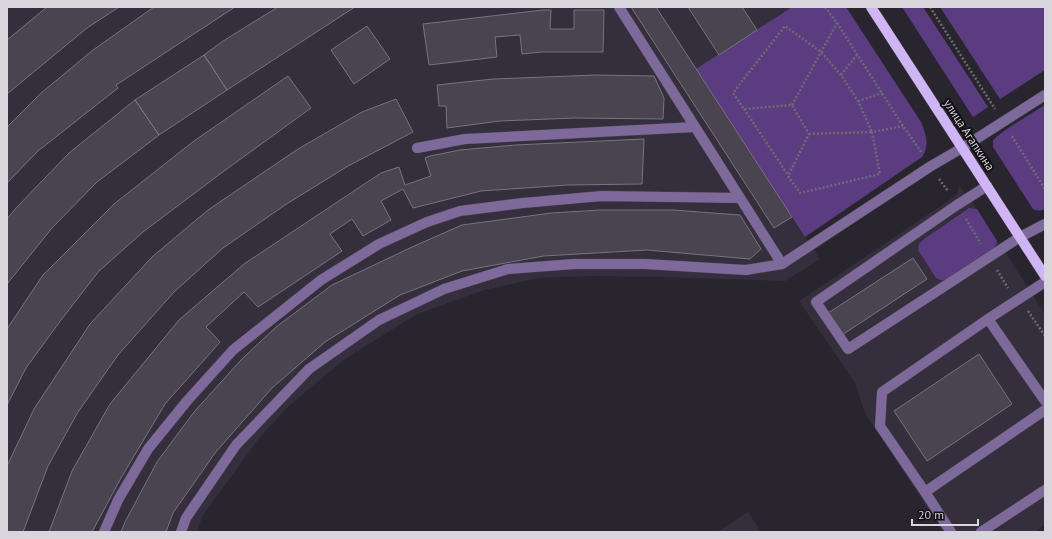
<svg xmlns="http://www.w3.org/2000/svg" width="1052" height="539" font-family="'PT Sans',sans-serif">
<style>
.built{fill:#342e3d}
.green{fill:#5b3c80}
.building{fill:#49444f;stroke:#77737f}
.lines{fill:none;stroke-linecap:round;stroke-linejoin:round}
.minor-casing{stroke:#45414b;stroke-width:11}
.major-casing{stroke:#45414b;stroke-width:11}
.path{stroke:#6d6a73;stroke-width:2.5;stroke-dasharray:2 2;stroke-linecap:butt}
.minor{stroke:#7e699b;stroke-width:10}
.major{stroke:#cfb5f4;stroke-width:10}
.labels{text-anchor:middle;stroke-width:4;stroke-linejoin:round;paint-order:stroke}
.street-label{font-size:12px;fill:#d8d5dc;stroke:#110f13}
</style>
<rect width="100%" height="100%" fill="#29252f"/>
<!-- built -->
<path class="built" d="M7,7h785l-95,62 95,148 28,42 -35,22 -129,-4 -63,-1 -54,2 -55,12 -69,25 -71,45 -54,45 -30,32 -57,78 -6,17h-190z
M959,185l18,24 20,32 12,17 36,56v211l-10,7h-92l-78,-119 -10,-30 -56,-82 155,-104 4,-6z
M748,512l13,20h-44z"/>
<!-- green -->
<path class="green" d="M792,7h54l75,115c5,13 9,23 1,35l-117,80 -109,-168z
M902,7h21l65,100 -15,10z
M940,7h105v63l-45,29z
M1045,105v104c-4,2 -8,2 -12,0l-40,-62c0,-2 0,-5 0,-6 4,-8 43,-30 52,-36z
M969,208l8,1 20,32 -1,4 -2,3 -48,32c-3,1 -6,0 -10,-2l-18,-28 1,-6 5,-5z"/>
<!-- building -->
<path class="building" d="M47,7h72l-32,21 -80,66v-54z
M154,7h81l-119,78 2,3 -80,63 -31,32v-56l33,-33 53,-44z
M278,7h77l-128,83 -23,-35 19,-14z
M631,7h25l136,210 -18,11z
M688,7h54l15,23 -38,25z
M543,10h8l-1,19h24v-19h30l-1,42h-62l-19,2 -2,-19 -25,2 2,20 -68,8 -6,-41z
M367,26l23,33 -36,25 -23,-34z
M204,55l23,35 -68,45 -24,-35z
M596,75l58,1 10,22 -1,21 -88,-1 -75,3 -53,7 -1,-22h-7l-2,-21 56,-6z
M288,76l23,32 -87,63 -81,61 -44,39 -38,49 -35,48 -19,37v-76l36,-54 71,-71 80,-63z
M396,99l17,33 -65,34 -63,39 -62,43 -49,44 -56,63 -40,57 -30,54 -25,66h-16v-66l27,-57 56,-85 62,-67 56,-47 90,-61 64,-37z
M135,100l24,35 -62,47 -45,46 -45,56v-65l10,-12 52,-54z
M644,139l-2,45 -74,1 -87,6 -68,17 -10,-19 -22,12 10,19 -28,16 -11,-17 -22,15 12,17 -84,56 -14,-15 -38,35 14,15 -55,62 -44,74 -29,54h-43l23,-61 38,-67 69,-84 65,-56 137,-91 18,-6 6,18 26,-9 -6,-18 5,-2 30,-6 55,-5z
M601,210h72l67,5 21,34 -11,10 -103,-9 -103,6 -82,15 -62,24 -75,47 -53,46 -57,65 -42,60 -7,19h-45l4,-10 32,-60 37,-50 47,-52 35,-33 56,-42 80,-38 50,-22 89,-12z
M913,258l14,21 -85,56 -14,-22z
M979,354l33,50 -85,57 -33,-50z"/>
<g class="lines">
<defs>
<path id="minor" d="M619,7l163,257 149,-98 31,-18 83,-53
M417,148l48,-9 230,-12
M987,186l-30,19 -141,97 32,47 172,-112 25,-13
M1045,282l-57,37 -106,73 -2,34 45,66 120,-82
M988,319l57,82
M925,492l26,40
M104,532l14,-32 30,-51 39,-48 46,-51 88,-70 58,-36 48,-22 33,-11 63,-8 79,-7 138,2
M181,532l5,-14 50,-73 73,-76 70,-49 65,-31 64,-20 66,-5h71l101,6 36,-6
M981,532l64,-42"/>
<path id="major" d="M871,7l174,269"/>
</defs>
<!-- minor casing -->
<use href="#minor" class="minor-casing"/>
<!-- major casing -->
<use href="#major" class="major-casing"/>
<!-- path -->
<path class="path" d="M825,7l12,16 66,103 19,27
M930,7l65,102
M841,75l16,-20
M858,101l24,-8
M792,105l45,-82
M744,109l44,66
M809,134l63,-2 -14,-31 -17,-26 -20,-23 -36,-26 -52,67 11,16 48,-4 17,29 -21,42 12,17 80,-19 -8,-42 31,-6
M1012,136l33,53
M939,179l9,12
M966,219l15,25
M997,270l11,18
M1028,311l17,25"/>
<!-- minor -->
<use href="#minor" class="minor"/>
<!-- major -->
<use href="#major" class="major"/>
</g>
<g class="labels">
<!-- street labels -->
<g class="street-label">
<text transform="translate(969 135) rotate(57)" y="4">улица Агапкина</text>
</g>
</g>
<!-- border -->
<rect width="1052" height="539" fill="none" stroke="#d8d5dc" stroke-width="16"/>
<!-- scale -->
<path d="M912 519v6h66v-6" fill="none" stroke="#d8d5dc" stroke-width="2"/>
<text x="918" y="519" font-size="12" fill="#d8d5dc" stroke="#110f13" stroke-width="3" paint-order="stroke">20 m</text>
</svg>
